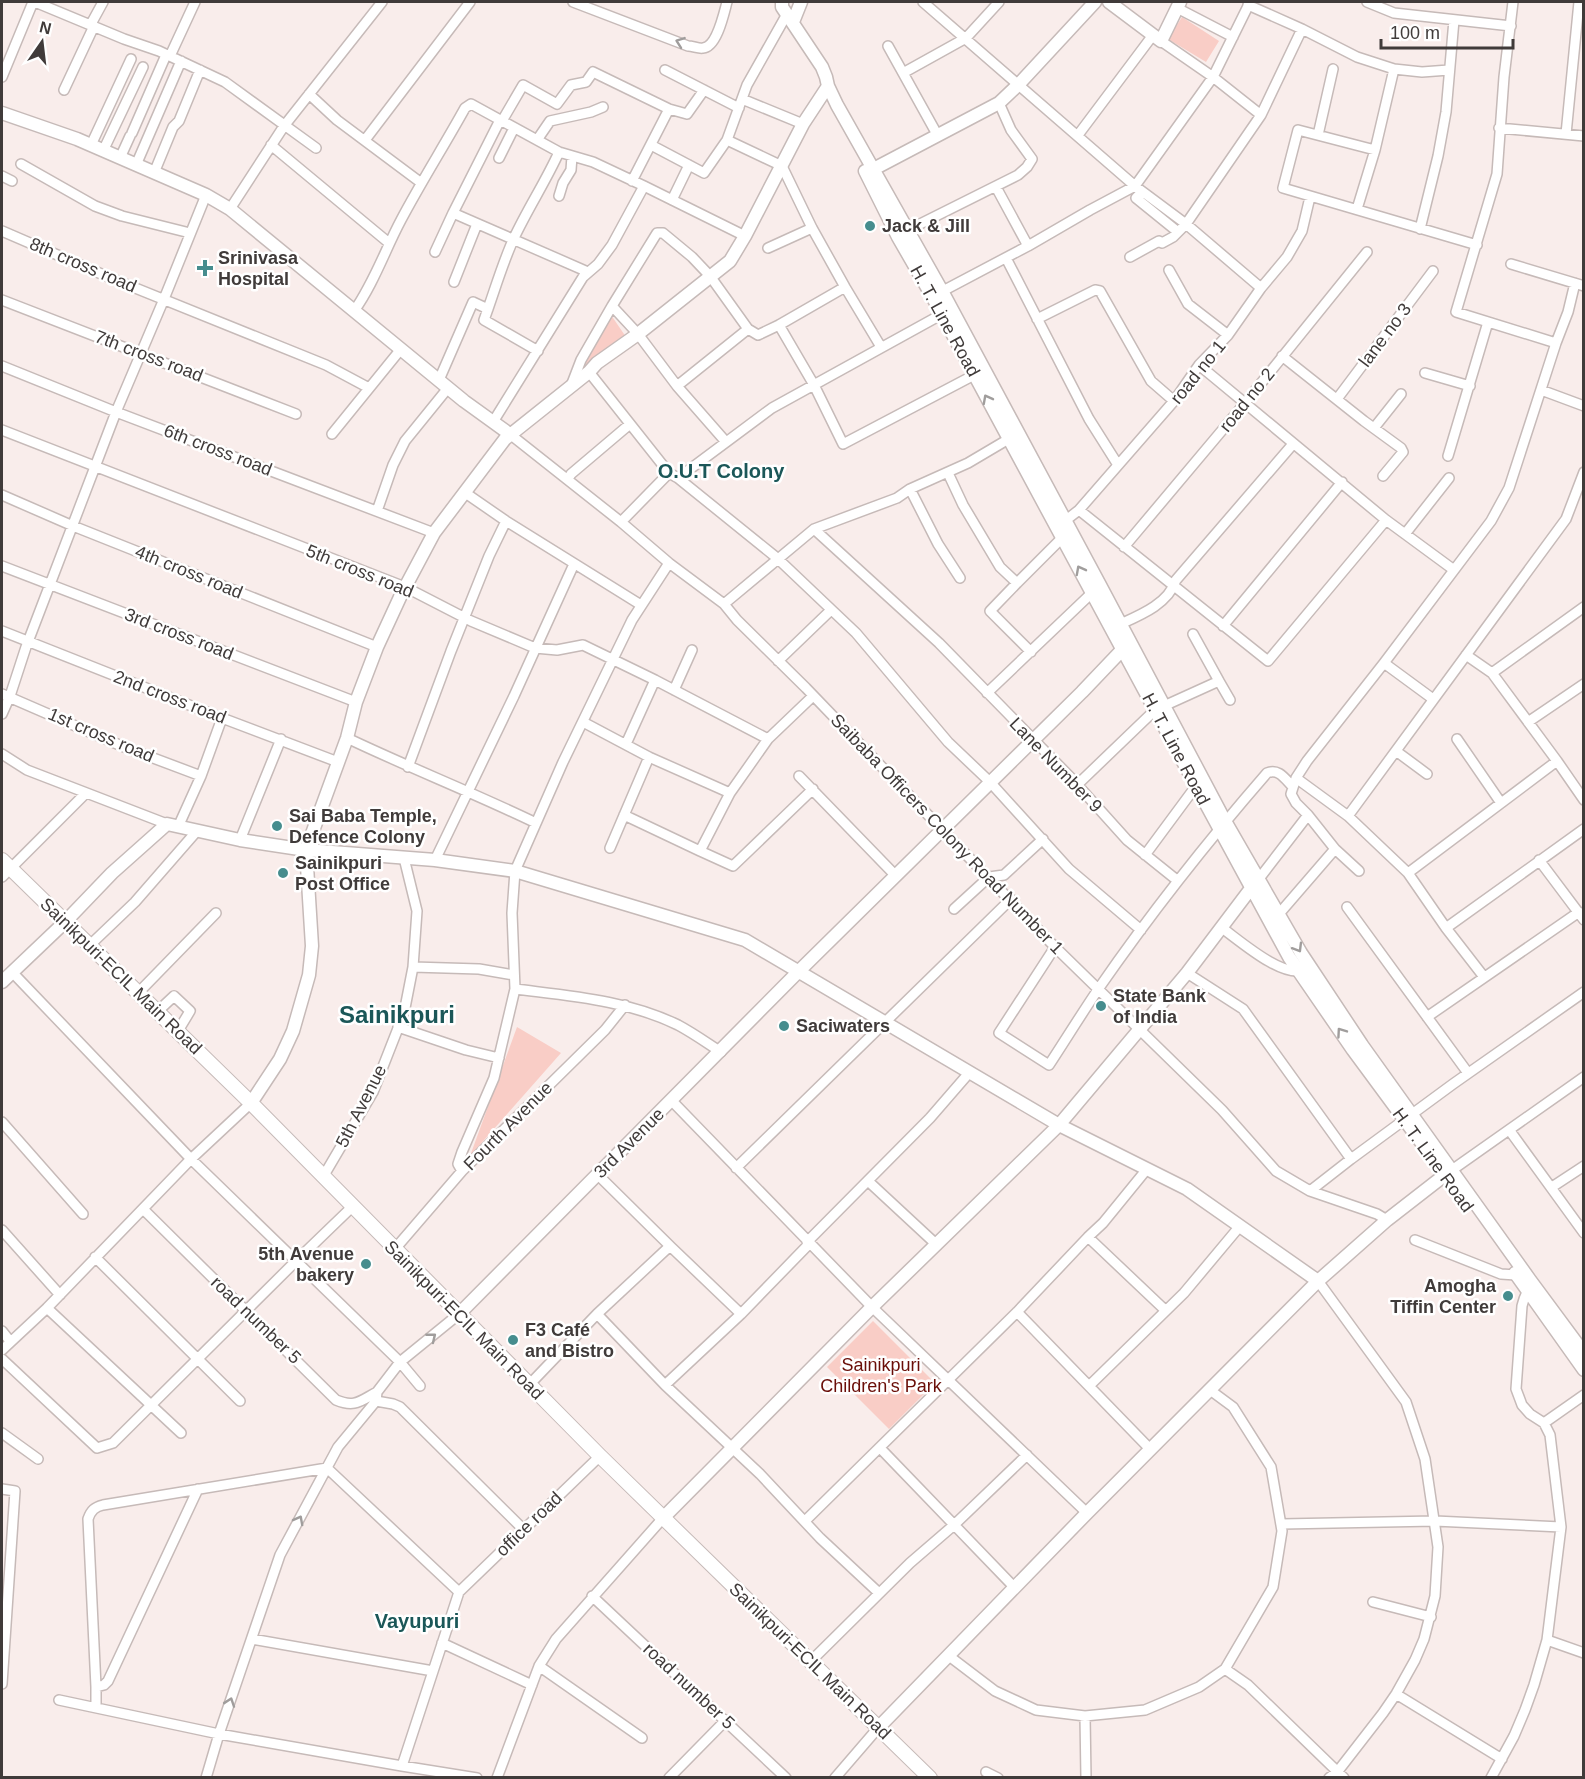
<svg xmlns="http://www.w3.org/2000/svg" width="1585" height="1779" font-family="Arial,sans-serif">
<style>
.green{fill:#f9cdc6}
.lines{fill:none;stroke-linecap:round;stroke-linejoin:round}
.minor-casing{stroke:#c6bab8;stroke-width:12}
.tertiary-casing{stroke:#c6bab8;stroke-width:15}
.secondary-casing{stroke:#c6bab8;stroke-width:16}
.minor{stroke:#fff;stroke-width:9}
.tertiary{stroke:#fff;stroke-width:12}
.secondary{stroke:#fff;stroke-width:14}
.oneway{stroke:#a09d9c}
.poi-dot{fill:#468d8e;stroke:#fff;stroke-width:2}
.labels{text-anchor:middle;stroke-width:5;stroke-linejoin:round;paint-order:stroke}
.poi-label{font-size:18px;font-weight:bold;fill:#403b3a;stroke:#fff;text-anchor:start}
.street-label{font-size:18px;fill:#403b3a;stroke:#fff}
.park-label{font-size:18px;fill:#6a0e08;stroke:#fff}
.neighbourhood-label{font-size:20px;font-weight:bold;fill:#1b5758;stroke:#fff}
.district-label{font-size:24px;font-weight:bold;fill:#1b5758;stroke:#fff}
</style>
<rect width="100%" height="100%" fill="#f9edeb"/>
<!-- green -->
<path class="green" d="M1182,17l37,24 -13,21 -38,-23z
M611,315l15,22 -46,35 3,-11z
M517,1027l44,26 -91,103z
M873,1321l62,62 -46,46 -62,-62z"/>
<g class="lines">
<defs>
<path id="minor" d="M35,2l89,37 35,12 66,31 91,66
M573,2l115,44c5,0 11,3 15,2 14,-1 21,-35 24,-46
M923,2l212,184 51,38 75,64
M1367,2l27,11 117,13
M1513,2l-9,75 -7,97 -41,138 100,31
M1248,5l54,24 55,28 37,12 28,3 27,-2
M1177,8l56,29
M91,24l12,-22
M1161,41l52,36 48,38
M888,46l50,90
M170,56l25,-54
M665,70l74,38
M903,73l63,-35 33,-36
M2,77l31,-75
M64,90l30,-64
M309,94l28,26 83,62
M742,99l61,25
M502,121l21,-36 34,19 14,-19 15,-3 7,-10 76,37 18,5 17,-24
M1499,128l85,8
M132,133l34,-78
M1566,134l13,-132
M1078,135l75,-100
M1318,135l15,-66
M365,140l105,-138
M537,140l13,-19 41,-9 12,-5
M727,140l55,26 30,62 33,59 36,60
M91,145l40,-86
M271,145l118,98
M651,145l53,28 23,-33 20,-55 40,-71
M1375,150l-77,-20 -15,58 194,57
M103,151l40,-84
M120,158l10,-22
M499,158l15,-30
M21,164l74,42 27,10 68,17
M136,165l45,-104
M154,173l19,-46 6,-6 21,-51
M2,176l10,5
M632,181l37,-72
M996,187l32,59
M1142,192l-6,6 42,34
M559,196l4,-13 8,-13 1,-14
M672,200l17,-35
M230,209l54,-83 98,-124
M1357,209l18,-59 19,-81
M453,213l135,59
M1420,229l18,-73 8,-44 8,-92
M908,230l110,-55 9,-8 5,-8 -21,-29 -12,-27
M2,231l111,48 213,86 43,23
M768,248l44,-20
M435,252l18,-39 47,-93
M1130,257l29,-16 3,2 11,-6 13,-13 75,-109 41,-86
M1006,258l83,161 29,46
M1511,264l73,22
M1169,270l19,34 40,31
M454,282l23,-58
M939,293l89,-47 62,-36 45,-24 78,-109 37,-75
M2,300l294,114
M354,311c20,-28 31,-61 47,-91 20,-38 43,-74 64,-112l6,-4 88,48 34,10 51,24 101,50
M1037,319l58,-29 5,1 51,90 23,20
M779,325l35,60 29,59 135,-71
M538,351l-54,-31c10,-27 18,-56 30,-82 14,-30 32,-57 45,-86
M1282,356l82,65 37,27 2,4 -20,24
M1199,365l187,155 68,50
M2,366l114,46 318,121
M589,372l80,101 9,5 99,80 79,75 92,109 42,40 79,87 72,61
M1425,373l45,13
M439,380l34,-78 15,7
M571,386l10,-26 31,-54
M677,386l71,-57
M1541,390l43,16
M1337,399l96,-128
M493,422l90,-145 15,-13 14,-19 32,-59
M1374,428l27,-34
M2,430l403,157 66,34 64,27 22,2 26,-5 72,35 -29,64
M332,434l69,-85
M511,435l110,87 48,41 55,41 13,16 69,68 249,259 167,163 54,61 34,20 67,23 10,6
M726,442l-49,-56 -39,-52 -26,-28 45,-73h6l29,24 18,19 38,53 10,6 21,-10 66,-38
M1448,456l40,-134
M948,473l15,32 37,62 17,16 -27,28 41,41
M678,478l94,-70 174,-96
M568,479l3,-5 59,-50
M910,489l28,55 22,34
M464,492l42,29 135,84
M2,495l71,31 304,121
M1079,510l189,151 118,-141
M377,511l16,-46 12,-24 43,-53
M621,522l48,-49
M1061,524l18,-14 95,-109 25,-36 29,-30 33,-47 26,-31 15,-26 8,-34
M814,529l125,114 134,137 54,60 51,41
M1405,534l44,-56
M1124,547l121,-144 122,-151
M2,566l354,136
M1017,583l46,-46
M724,604l90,-75 83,-31 13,-9 58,-26 44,-26
M1116,626c22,-10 52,-21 60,-46l117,-136
M1223,626l119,-144
M2,631l220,87 116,44
M1193,634l26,47
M1466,655l26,18 65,88 27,39
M778,661l53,-51
M1384,663l49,36
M1492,673l92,-66
M655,680l113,59
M674,690l18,-40
M987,693l109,-104
M2,694l122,53 77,29
M2,714l8,-18 16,-49 90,-235 48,-113 42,-104
M583,722l66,35 81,36 -30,58 -76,-36
M1528,722l56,-38
M347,738c63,30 127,55 189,85
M1457,739l44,64
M1396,751l31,23
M2,754l25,16 140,54
M408,767l43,-116 38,-95 17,-35
M799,776l97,100
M1296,778l52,38 60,57 38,55 38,49
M1077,785l78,-75 64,-29 11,19
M730,793l38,-54 45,-43
M1348,816l218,-297 18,-47
M178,827l23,-51 21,-58
M240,840l41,-101
M610,848l39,-91
M700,851l33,15 80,-77
M1145,855l54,-73
M435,860l79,-164 60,-132
M1539,860l45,60
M1359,871l-24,-22 -27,-34 -12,-12 -5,-9 5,-16 11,-17 77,-98 107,-142 18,-33 47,-145 12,-31 7,-29
M1408,873l149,-112
M2,877l83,-83
M1258,880l50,-65
M1347,907l121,166
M954,909l35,-32 15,-2 39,-36
M1278,915l57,-66
M1222,928c17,12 60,50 81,42
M1446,928l138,-99
M90,945l45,-43 61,-70
M1055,947l-56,86 50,32c17,-26 33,-52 50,-77 52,-75 108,-146 168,-215 12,-5 18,6 26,14
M413,967l66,2 35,6
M12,972l179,187 209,203 20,24
M1187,973l56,36 108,150 102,-75 131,-92
M515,989c55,7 112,11 163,36 15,8 29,18 43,27
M138,993l78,-80
M158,1011l16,-15 16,15 -12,20
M1427,1017l152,-105
M398,1027l68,23 33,8
M671,1100l201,207 215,206
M2,1122l81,92
M1510,1131l74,102
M736,1168l275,-269
M1452,1170l132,-93
M462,1171l-4,-7 4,-12 32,-74 21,-89 -3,-76 3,-42 48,-109 69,-142 37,-57
M597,1174l73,72 -73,68 68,71 95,89 60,64 59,55
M323,1177l50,-85 31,-79 9,-46 4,-56 -13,-53
M868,1181l69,64
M1552,1187l32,-21
M1310,1191l41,-32
M143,1209l193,191c19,8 24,1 41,-8
M2,1230l58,65
M1088,1237l77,73
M1415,1240l86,34 15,1 4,-2
M807,1242l123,-124 39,-45
M394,1250l68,-79 143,-141 20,-25
M95,1257l145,144
M1318,1281l88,121 19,57 13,88 -3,49 -11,43 -9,21 -19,34 -13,19 -45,58 -9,7
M47,1308l134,125
M1017,1312l134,138
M741,1314l69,-71
M2,1331l8,10
M2,1350l45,-42 144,-149 60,-56
M2,1359l95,89 16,-5 182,-181 57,-55
M529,1385l68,-71
M665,1385l76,-71 -71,-68
M1089,1386l95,-93 56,-67
M376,1401l17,3 7,3 123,122
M1544,1423l40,-28
M2,1433l36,26
M880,1448l135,140
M2,1489l13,2 -13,193
M805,1521l212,-209 71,-75 15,-14 44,-54
M1282,1524l153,-3 126,6
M459,1592l141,-136
M592,1596l194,182
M1373,1602l58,15
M252,1639l181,32
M1547,1640l37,13
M442,1643l90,42
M949,1656l46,35 41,19 49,6 60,-6 54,-23 26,-18 48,-82 9,-56 -11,-64 -38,-60 -23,-17
M811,1661l99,-98 44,-38 73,-70
M539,1666l103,72
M1225,1669l23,16 96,93
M96,1687l8,-2 4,-4 90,-192
M1396,1694l106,65
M59,1700l160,34 183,32 75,12
M96,1707v-20l-8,-168c3,-9 7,-12 15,-14l224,-37 132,124 -57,174
M1085,1716l1,62
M986,1772l12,6
M206,1778l13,-44 61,-179 58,-108 38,-46 1,-9 23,-30 59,-48
M497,1778l42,-112 17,-27 107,-121
M669,1778l57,-58
M835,1778l43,-50
M1491,1778l23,-42 11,-26 9,-25 13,-45 14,-113 -11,-92 -6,-12 -14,-9 -8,-9 -6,-16 6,-83c2,-7 3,-13 10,-18"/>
<path id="tertiary" d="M782,2v5l40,60 4,10 2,9 9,19 105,186 158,294 125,236 76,132 61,92 168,235 54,73
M1109,2l52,39 19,-39
M793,22l8,-20
M2,113l75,26 129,56 24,14 234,192 47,34
M865,171l33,66 34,59 223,414 134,247 64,93 96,130
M866,173l133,-70 20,-19 76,-82
M2,982l63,-60 47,-49 55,-49 73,16 66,10 129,10 80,11 230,69 314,185 128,64 131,92
M251,1103l29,-44 13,-28 16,-56 3,-29 -6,-96 41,-112 9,-36 21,-55 24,-52 33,-62 71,-94 84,-67 8,-9 41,-29 92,-73 15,-25 58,-112 25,-38
M1515,1273l69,97
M459,1314l339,-342 284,-280 40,-42 5,-3
M663,1518l209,-211 187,-182 128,-152 68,-90
M878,1728l209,-215 231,-232 69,-61 63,-49"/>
<path id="secondary" d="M2,860l249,243 349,353 330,322"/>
</defs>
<!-- minor casing -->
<use href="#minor" class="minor-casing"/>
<!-- tertiary casing -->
<use href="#tertiary" class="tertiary-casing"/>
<!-- secondary casing -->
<use href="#secondary" class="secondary-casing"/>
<!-- minor -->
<use href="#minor" class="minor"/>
<!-- tertiary -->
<use href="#tertiary" class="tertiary"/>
<!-- secondary -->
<use href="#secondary" class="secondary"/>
</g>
<!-- one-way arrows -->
<defs><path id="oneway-chevron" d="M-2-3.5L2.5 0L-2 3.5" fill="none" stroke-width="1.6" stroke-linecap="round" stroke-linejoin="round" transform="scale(1.5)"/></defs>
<g class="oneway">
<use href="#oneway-chevron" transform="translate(680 42) rotate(-160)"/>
<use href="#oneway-chevron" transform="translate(987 399) rotate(-118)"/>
<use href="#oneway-chevron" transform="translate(1080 570) rotate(-118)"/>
<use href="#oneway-chevron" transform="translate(1298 948) rotate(59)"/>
<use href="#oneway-chevron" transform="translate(1341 1032) rotate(-125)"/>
<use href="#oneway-chevron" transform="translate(432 1337) rotate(-39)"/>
<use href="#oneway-chevron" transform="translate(299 1520) rotate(-62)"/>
<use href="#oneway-chevron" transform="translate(230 1702) rotate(-71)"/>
</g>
<!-- markers -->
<g class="poi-dot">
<circle cx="870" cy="226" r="6"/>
<path d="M202 259h6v6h6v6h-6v6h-6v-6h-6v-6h6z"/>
<circle cx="277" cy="826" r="6"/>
<circle cx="283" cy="873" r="6"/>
<circle cx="1101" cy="1006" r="6"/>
<circle cx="784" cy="1026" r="6"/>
<circle cx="366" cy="1264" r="6"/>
<circle cx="1508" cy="1296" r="6"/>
<circle cx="513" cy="1340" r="6"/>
</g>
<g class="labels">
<!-- poi labels -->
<g class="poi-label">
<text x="882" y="232">Jack &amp; Jill</text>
<text x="218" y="264">Srinivasa<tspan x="218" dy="21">Hospital</tspan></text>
<text x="289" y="822">Sai Baba Temple,<tspan x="289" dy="21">Defence Colony</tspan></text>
<text x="295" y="869">Sainikpuri<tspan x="295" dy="21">Post Office</tspan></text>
<text x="1113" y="1002">State Bank<tspan x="1113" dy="21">of India</tspan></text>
<text x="796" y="1032">Saciwaters</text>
<text x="354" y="1260" text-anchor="end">5th Avenue<tspan x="354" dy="21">bakery</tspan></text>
<text x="1496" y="1292" text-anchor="end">Amogha<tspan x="1496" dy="21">Tiffin Center</tspan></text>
<text x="525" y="1336">F3 Café<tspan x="525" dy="21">and Bistro</tspan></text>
</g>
<!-- street labels -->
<g class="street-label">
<text transform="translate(83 265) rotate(23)" y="6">8th cross road</text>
<text transform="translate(945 321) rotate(61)" y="6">H. T. Line Road</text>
<text transform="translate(1385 335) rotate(-53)" y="6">lane no 3</text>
<text transform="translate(149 356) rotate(21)" y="6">7th cross road</text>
<text transform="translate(1198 372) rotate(-51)" y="6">road no 1</text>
<text transform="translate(1247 400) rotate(-51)" y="6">road no 2</text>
<text transform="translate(218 450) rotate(21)" y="6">6th cross road</text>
<text transform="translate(360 571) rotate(22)" y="6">5th cross road</text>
<text transform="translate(189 572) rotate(22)" y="6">4th cross road</text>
<text transform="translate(179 634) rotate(21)" y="6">3rd cross road</text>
<text transform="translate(170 697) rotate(21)" y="6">2nd cross road</text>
<text transform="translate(101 735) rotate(23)" y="6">1st cross road</text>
<text transform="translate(1176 749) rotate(62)" y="6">H. T. Line Road</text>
<text transform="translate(1056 765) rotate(46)" y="6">Lane Number 9</text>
<text transform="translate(947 834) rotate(46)" y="6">Saibaba Officers Colony Road Number 1</text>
<text transform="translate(121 976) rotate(44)" y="6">Sainikpuri-ECIL Main Road</text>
<text transform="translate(361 1106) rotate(-63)" y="6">5th Avenue</text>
<text transform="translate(508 1126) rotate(-45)" y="6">Fourth Avenue</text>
<text transform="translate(629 1143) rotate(-45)" y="6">3rd Avenue</text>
<text transform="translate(1433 1160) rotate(54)" y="6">H. T. Line Road</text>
<text transform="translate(256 1320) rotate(44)" y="6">road number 5</text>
<text transform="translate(464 1320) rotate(45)" y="6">Sainikpuri-ECIL Main Road</text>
<text transform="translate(529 1524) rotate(-44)" y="6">office road</text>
<text transform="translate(810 1661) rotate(44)" y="6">Sainikpuri-ECIL Main Road</text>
<text transform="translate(689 1686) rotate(43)" y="6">road number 5</text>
</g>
<!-- park labels -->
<g class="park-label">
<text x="881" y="1371">Sainikpuri<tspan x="881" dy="21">Children's Park</tspan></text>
</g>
<!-- neighbourhood labels -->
<g class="neighbourhood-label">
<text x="721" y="478">O.U.T Colony</text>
<text x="417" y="1628">Vayupuri</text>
</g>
<!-- district labels -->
<g class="district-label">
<text x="397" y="1023">Sainikpuri</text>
</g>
</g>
<!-- border -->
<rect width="1585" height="1779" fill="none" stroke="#403b3a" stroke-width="6"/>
<!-- north arrow -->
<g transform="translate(42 42) rotate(14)" stroke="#ffffff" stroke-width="4.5" paint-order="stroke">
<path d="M0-4.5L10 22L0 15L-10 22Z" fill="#403b3a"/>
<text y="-9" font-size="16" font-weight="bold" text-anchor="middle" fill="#403b3a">N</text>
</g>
<!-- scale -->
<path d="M1381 39v9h132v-9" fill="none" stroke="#403b3a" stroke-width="3"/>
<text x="1390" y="39" font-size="18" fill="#403b3a" stroke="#ffffff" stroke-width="4.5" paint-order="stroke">100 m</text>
</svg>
